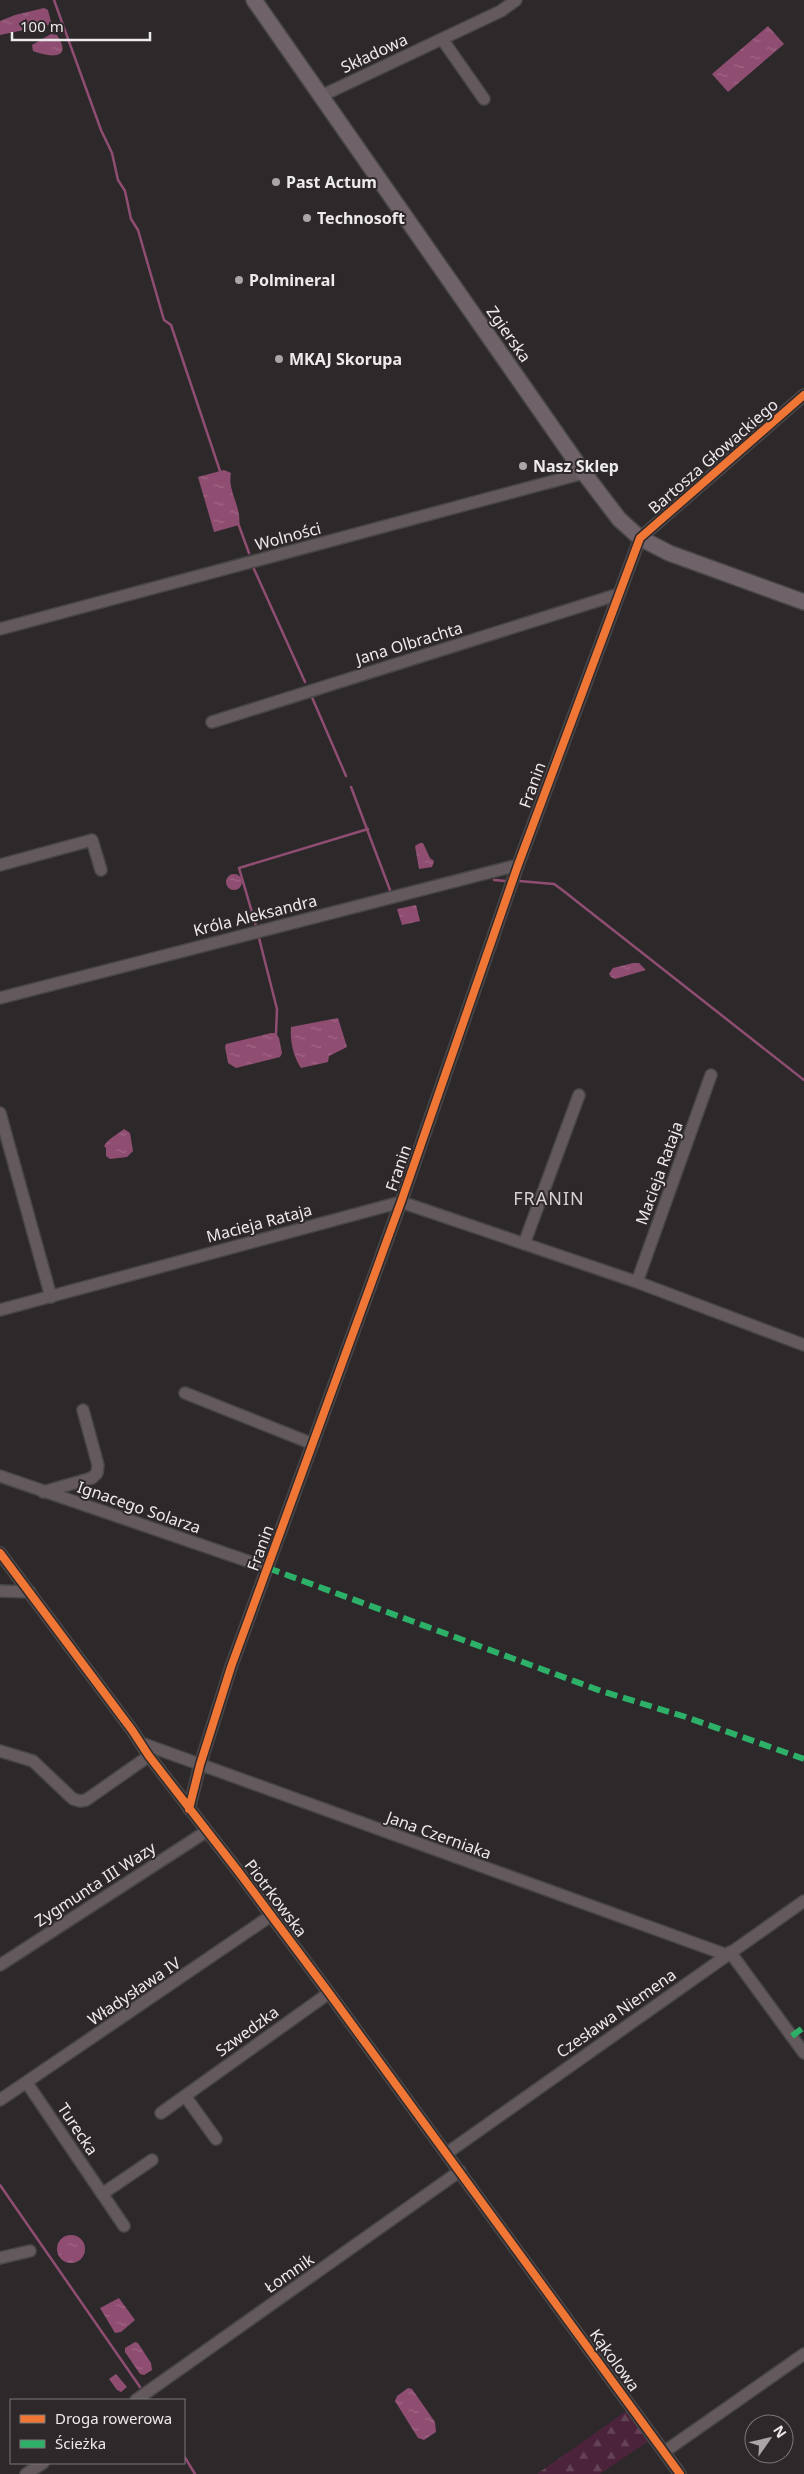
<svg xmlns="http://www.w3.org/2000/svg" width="804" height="2474" font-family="'Noto Sans',sans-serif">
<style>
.forest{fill:url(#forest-firs)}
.water{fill:url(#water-ripples)}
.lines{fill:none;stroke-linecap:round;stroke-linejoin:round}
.stream{stroke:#904d72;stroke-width:2.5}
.minor-casing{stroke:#474546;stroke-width:14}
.major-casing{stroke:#474546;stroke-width:18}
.minor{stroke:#645a5e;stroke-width:11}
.major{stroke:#6f6269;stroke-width:15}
.quiet{stroke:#2db169;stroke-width:6;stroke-dasharray:12 6;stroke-linecap:butt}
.cycleway-casing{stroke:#2e282b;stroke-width:11}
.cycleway{stroke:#f07635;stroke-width:8}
.poi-dot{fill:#aaa6a8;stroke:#2e282b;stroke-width:2}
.labels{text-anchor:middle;stroke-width:4;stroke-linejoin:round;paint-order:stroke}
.street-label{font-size:16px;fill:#edeaeb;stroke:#2e282b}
.poi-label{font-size:16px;font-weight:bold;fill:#edeaeb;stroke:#2e282b;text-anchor:start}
.neighbourhood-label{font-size:18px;letter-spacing:1px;fill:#d8d1d4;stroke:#2e282b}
</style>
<defs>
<pattern id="forest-firs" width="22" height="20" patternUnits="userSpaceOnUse" patternTransform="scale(1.25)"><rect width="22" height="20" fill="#4b233a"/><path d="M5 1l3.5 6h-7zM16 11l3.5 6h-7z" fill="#654357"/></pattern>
<pattern id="water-ripples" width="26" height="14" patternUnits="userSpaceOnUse" patternTransform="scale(1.25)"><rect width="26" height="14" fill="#904d72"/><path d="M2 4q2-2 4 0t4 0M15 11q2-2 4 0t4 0" fill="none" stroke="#a06786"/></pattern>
</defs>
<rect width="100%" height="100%" fill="#2d292b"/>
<!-- forest -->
<path class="forest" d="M629,2409l21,31 -50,34h-63z"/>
<!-- water -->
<path class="water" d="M44,8l4,2 3,12 -3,3 -48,10v-14l15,-6z
M768,26l16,18 -56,48 -16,-18z
M51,34l6,1c17,26 -9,22 -24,16l-1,-6z
M224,470l7,3c-4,18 11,34 8,52l-25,7 -16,-55z
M420,843h3l7,15 4,3 -2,6 -13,2 -4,-23z
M226 882a8 8 0 1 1 16 0a8 8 0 1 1-16 0Z
M416,905l4,16 -18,4 -5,-16z
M633,963h6l7,7 -31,9 -4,-2 -2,-3 4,-6z
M338,1018l9,29 -18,9 -1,6 -27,6c-8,-12 -11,-27 -10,-41z
M271,1033h5l3,5 3,15 -2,4 -44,11 -8,-5 -3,-16 1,-3z
M124,1129l6,4 3,18 -6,6 -17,2 -4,-3v-8l-2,-2c4,-7 14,-12 20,-17z
M57 2249a14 14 0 1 1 28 0a14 14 0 1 1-28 0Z
M119,2298l16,22 -14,12 -6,1 -15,-25z
M135,2342l3,1 13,20 1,7 -8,5 -4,-1 -15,-22v-4z
M116,2374l11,13 -6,5 -4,-2 -8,-11z
M408,2388l4,1 23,33 1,10 -12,8 -6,-2 -23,-37 2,-5z"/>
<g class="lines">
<!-- stream -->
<path class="stream" d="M54,0l47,130 11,23 6,27 7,11 6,28 7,11 26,90 7,5 50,149
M238,523l11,30
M254,569l51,113
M311,695l35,81
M351,787l39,103
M494,880l12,1
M519,881l35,3 7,5 243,191
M256,926l-17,-58 129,-39
M259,938l18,71 -1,24
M0,2185l140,202
M184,2456l11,18"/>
<defs>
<path id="minor" d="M442,39l42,60
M321,96l180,-85 15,-11
M0,629l584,-156
M212,722l404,-127
M0,865l92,-25 9,30
M0,998l518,-133
M0,1113l51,184
M524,1244l55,-149
M637,1282l74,-207
M0,1310l401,-108 236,80 167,63
M185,1393l128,51
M0,1476l268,92
M43,1492l49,-14 5,-5 1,-8 -15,-55
M0,1553l132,177 17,26 89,115 91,122 351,481
M0,1591l30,1
M141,1743l586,212
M0,1751l33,10 40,38 7,2 6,-1 63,-44
M189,1809l11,-44 31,-98 170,-465 117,-337 122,-327 164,-143
M730,1952l74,101
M0,1965l207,-134
M27,2083l97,143
M185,2096l31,43
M0,2100l272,-185
M161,2113l168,-120
M447,2153l357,-252
M102,2194l50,-34
M0,2258l30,-7
M136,2400l324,-229
M664,2452l140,-98
M26,2474l17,-11"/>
<path id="major" d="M254,0l330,473 35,46 21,19 29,15 135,49"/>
</defs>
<!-- minor casing -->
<use href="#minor" class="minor-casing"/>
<!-- major casing -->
<use href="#major" class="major-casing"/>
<!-- minor -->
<use href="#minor" class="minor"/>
<!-- major -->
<use href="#major" class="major"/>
<!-- quiet -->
<path class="quiet" d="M268,1568l333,123 85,26 118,42
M792,2036l12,-9"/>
<defs>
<path id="cycleway" d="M0,1553l132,177 17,26 89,115 91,122 351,481
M189,1809l11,-44 31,-98 170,-465 117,-337 122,-327 164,-143"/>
</defs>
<!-- cycleway casing -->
<use href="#cycleway" class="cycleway-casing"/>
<!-- cycleway -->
<use href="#cycleway" class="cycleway"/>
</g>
<!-- markers -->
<g class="poi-dot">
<circle cx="276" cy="182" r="5"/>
<circle cx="307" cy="218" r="5"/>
<circle cx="239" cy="280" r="5"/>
<circle cx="279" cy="359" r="5"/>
<circle cx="523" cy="466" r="5"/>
</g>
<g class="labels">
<!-- street labels -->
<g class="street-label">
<text transform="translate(374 53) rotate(-25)" y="6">Składowa</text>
<text transform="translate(509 334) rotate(55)" y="6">Zgierska</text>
<text transform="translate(713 456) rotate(-41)" y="6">Bartosza Głowackiego</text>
<text transform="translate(288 536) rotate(-15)" y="6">Wolności</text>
<text transform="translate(409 643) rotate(-17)" y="6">Jana Olbrachta</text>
<text transform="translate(532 785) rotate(-70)" y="6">Franin</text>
<text transform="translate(255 915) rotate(-14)" y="6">Króla Aleksandra</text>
<text transform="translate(398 1168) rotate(-71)" y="6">Franin</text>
<text transform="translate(659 1173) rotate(-70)" y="6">Macieja Rataja</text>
<text transform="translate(259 1223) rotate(-15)" y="6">Macieja Rataja</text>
<text transform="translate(139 1507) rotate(19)" y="6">Ignacego Solarza</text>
<text transform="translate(260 1548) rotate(-70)" y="6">Franin</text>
<text transform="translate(439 1835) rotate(20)" y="6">Jana Czerniaka</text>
<text transform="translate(95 1884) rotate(-33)" y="6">Zygmunta III Wazy</text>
<text transform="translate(276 1898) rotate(53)" y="6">Piotrkowska</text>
<text transform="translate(134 1991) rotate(-34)" y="6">Władysława IV</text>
<text transform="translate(616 2013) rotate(-35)" y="6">Czesława Niemena</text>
<text transform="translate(247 2031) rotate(-36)" y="6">Szwedzka</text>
<text transform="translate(78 2129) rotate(56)" y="6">Turecka</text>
<text transform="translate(289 2273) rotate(-35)" y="6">Łomnik</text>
<text transform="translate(615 2360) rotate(54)" y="6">Kąkolowa</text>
</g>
<!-- poi labels -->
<g class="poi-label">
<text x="286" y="188">Past Actum</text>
<text x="317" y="224">Technosoft</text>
<text x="249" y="286">Polmineral</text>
<text x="289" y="365">MKAJ Skorupa</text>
<text x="533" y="472">Nasz Sklep</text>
</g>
<!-- neighbourhood labels -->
<g class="neighbourhood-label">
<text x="549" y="1205">FRANIN</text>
</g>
</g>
<!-- legend -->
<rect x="10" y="2399" width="175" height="65" fill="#2e282b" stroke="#7a7678"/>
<rect x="20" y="2415" width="25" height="8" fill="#f07635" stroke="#7a7678"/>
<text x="55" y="2424" font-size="15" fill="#edeaeb">Droga rowerowa</text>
<rect x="20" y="2440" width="25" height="8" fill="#2db169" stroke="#7a7678"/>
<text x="55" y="2449" font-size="15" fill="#edeaeb">Ścieżka</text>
<!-- north arrow -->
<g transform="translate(769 2439) rotate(56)"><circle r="24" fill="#2e282b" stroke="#7a7678"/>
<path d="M0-4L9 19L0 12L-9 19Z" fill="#aaa6a8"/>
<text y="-8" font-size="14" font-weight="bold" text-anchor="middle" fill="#edeaeb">N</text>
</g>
<!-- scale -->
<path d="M12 32v8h138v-8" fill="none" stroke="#edeaeb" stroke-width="2.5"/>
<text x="20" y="32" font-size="15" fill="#edeaeb" stroke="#2e282b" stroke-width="4" paint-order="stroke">100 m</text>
</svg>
